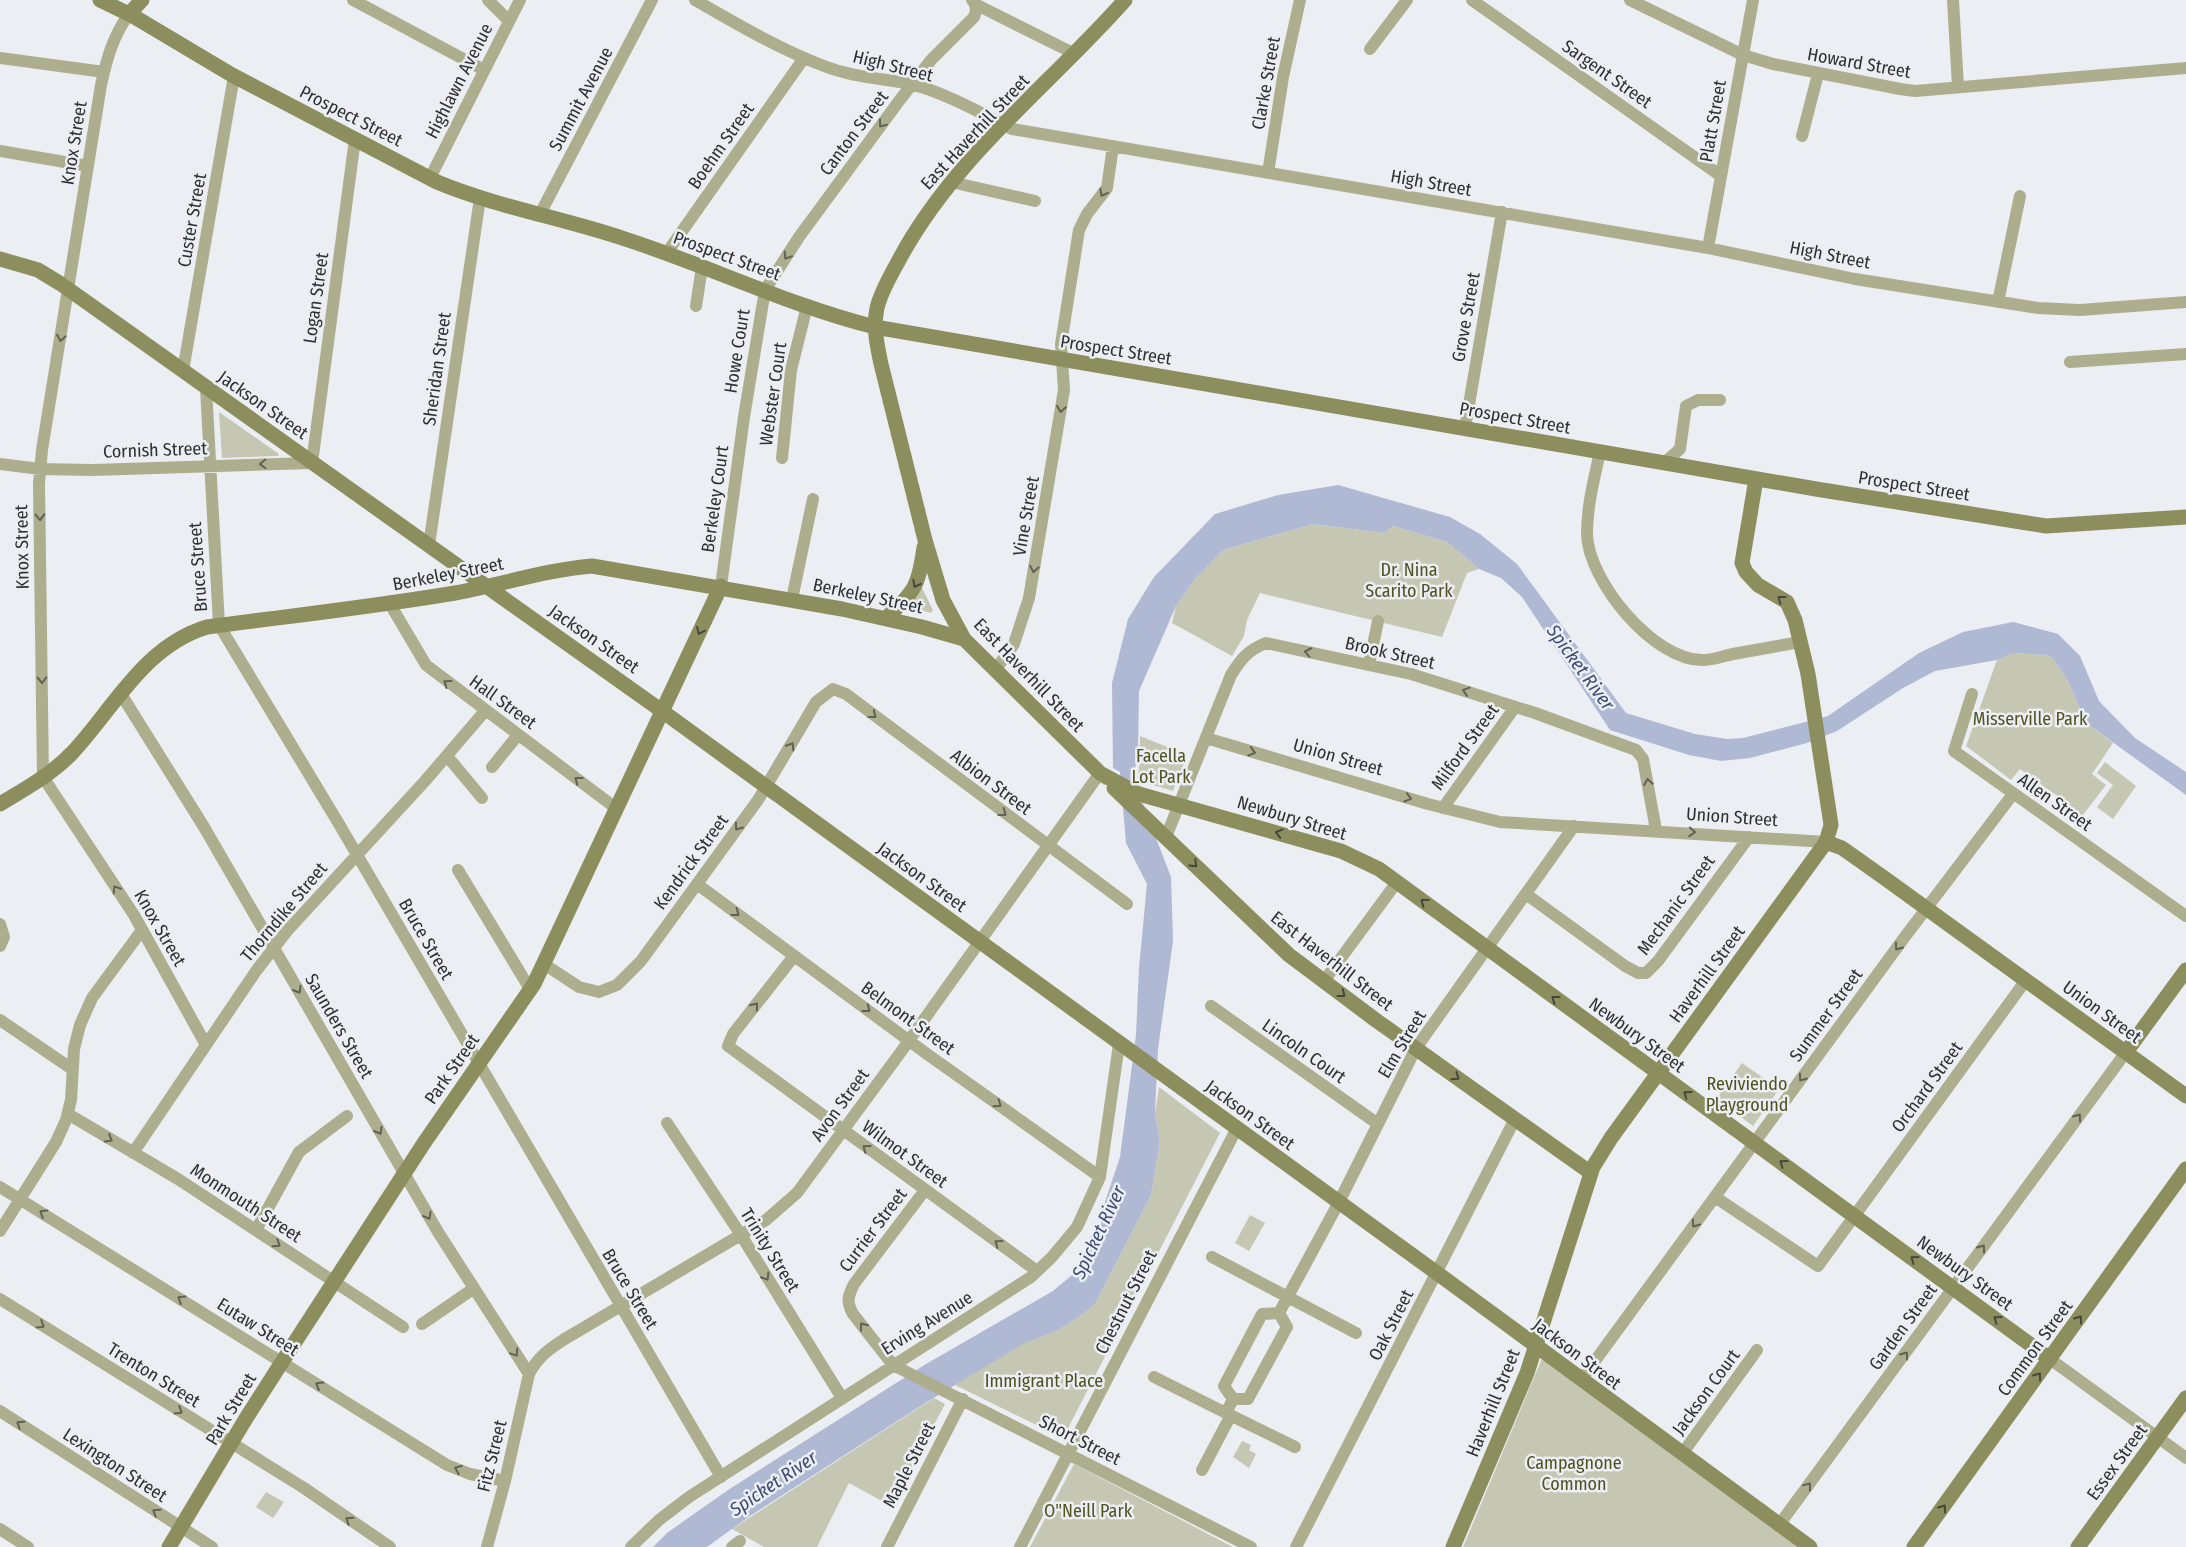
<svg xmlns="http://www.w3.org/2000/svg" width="2186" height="1547" font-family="'Fira Sans Condensed',sans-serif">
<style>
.green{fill:#c6c7b3}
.water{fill:#afb9d4}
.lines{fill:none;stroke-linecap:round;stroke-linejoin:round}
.street{stroke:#adae8d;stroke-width:12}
.secondary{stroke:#8d8e5d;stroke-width:15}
.oneway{stroke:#616256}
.oneway2{stroke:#46483d}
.labels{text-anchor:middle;stroke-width:5;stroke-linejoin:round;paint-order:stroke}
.street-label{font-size:18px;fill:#2f3032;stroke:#ebeef3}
.park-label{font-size:18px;fill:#525221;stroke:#ebeef3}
.water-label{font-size:19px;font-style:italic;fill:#3d4b73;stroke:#ebeef3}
</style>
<rect width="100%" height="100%" fill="#ebeef3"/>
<!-- green -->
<path class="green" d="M219,412l60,42 -1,2 -56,2z
M1313,524l71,9 9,-7 54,16 32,27 -12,4 -25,64 -182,-44 -13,27 -3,16 -12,20 -60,-33 4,-17 18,-26 29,-30z
M922,588l11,22 -2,3 -24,-6z
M2013,653l33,2 7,3 16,25 17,40 27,20 -21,31 14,11 -30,39 -18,-14 6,-9 -44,-32 -9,11 -45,-34 31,-86z
M1140,736l47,19 -14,36 -36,-11 3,-19z
M2105,762l31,24 -23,33 -16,-12 16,-22 -16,-12z
M1742,1063l37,26 -26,37 -37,-27z
M1159,1087l61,46 -157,305 -108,-53 68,-42 35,-13 21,-13 16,-13 56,-109 9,-54 -5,-27z
M1250,1215l15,8 -16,28 -14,-8z
M1543,1356l257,191h-337z
M934,1398l11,6 -54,102 -42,-23 -32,64h-53l-32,-18z
M1242,1441l9,4 -2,5 7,4 -7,14 -16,-11z
M1074,1464l159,83h-203z
M266,1492l18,10 -11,16 -17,-11z"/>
<!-- water -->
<path class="water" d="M1338,485l112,32 30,17 37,30 109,149 69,21 32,5 16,-1 85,-22 91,-63 44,-21 50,-10 45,12 22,22 19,45 36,37 51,34v23l-100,-72 -17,-40 -16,-25 -7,-3 -33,-2 -16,7 -62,11 -32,17 -66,43 -30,12 -57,15 -29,3 -32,-6 -79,-25 -88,-133 -21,-19 -22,-9 -32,-27 -54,-16 -9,7 -71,-9 -90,26 -29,30 -18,26 -37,85 -1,64 -5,23 38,99 2,64 -15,108 -2,42 -1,23 5,27 -9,54 -56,109 -16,13 -21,13 -35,14 -96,58 -177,114 -43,31h-54l14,-14 61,-43 198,-126 127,-73 25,-21 22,-40 5,-28 15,-45 16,-122 3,-67 8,-84 -21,-41 -6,-71 -7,-4 -1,-85 16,-64 26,-42 61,-63 63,-19z"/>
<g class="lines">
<!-- street -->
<path class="street" d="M353,0l131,70
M488,0l21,21
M695,0c42,24 84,49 129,66 28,11 54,12 82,17 32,6 77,31 106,46l696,119 147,31 183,29 42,2 106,-8
M972,0l3,4 100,50
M1472,0l249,176
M1630,0l113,55 30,9 127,25 15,2 271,-23
M1953,0l5,87
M129,14c-16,22 -22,44 -28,71l-59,365 -3,34 4,293 91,138 72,130
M1370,49l37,-49
M0,58l104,14
M1802,136l16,-62
M0,151l88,15
M1268,173l15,-96 17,-77
M430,178l90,-178
M951,182l84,19
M540,214l112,-214
M1708,248l45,-248
M666,254l138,-196
M1998,302l22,-106
M696,306l6,-39
M2070,362l116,-8
M183,371l51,-295
M206,388l13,237 120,199 382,653
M1465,428l37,-216
M1600,452c-6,27 -13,54 -13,82 1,47 67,127 116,126 10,0 20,-4 30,-6 22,-4 45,-8 67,-12
M782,458l9,-88 16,-64
M1664,463l16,-14 6,-43 12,-6h22
M0,464l40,5 53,1 219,-7 43,-324
M429,545l51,-347
M721,586l23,-169 21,-127 34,-53 100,-136 32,-41 43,-43 2,-6 -1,-7
M792,599l21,-100
M390,604l36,61 191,144
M1369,665l9,-44
M996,669l18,-25 15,-46 35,-208 -3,-46 18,-114 8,-16 20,-26 6,-42
M121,694l83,133 234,405 91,142
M1972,694l-18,57 232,165
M1206,738l222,66 72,18 326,20
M447,756l35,42
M492,767l26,-32
M1443,808l72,-101
M1166,837l65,-162c10,-16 17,-25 35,-32l145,31 124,39 101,37 7,9 13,71
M458,870l72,119
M697,884l230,170 173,123
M1526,894l99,72 13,7h8l12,-12 91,-124
M0,924l4,13 -4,9
M794,956l-61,78 -5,12 309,225
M544,964l35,23 20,5 18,-7 24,-24 117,-161 58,-98 17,-13 13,5 281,210
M1324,981l73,-99
M1211,1006l167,118
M0,1020l72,49
M68,1114l110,65 225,148
M667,1123l74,112 101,163
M133,1153l123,-182 31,-40 138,-150 60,-70
M0,1187l447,278 23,9 35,7
M925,1190l-71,94c-6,12 -8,18 -1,30l40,51 358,182
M1715,1197l103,69 208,-286
M256,1230l43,-78 48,-36
M0,1231l56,-89 10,-22 5,-20 3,-51 6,-24 12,-27 50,-68
M1212,1257l144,76
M0,1299l304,189 86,59
M1279,1313l8,14 -39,72h-15l-9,-13 38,-72 17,-1 60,-111 77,-154 158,-222
M422,1324l51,-35
M2050,1359l136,99
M1154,1377l72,36 7,-14
M1581,1380l323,-442 109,-144
M0,1411l212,136
M1226,1413l69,34
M1682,1454l75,-104
M1202,1470l29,-55
M1779,1525l347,-473
M0,1529l28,18
M487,1547l18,-66 24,-107c9,-17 19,-24 34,-34l203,-120 31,-27 106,-144 197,-276 6,6
M631,1547l28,-27 30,-23 342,-220 21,-20 25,-30 23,-50 19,-133
M732,1547l8,-6
M887,1547l76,-148
M1020,1547l217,-419
M1296,1547l219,-428"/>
<!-- secondary -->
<path class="secondary" d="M100,0l33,16 99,59 205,107c60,25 126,36 188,57 84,27 165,67 250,88l941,162 230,37 140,-9
M1125,0c-76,86 -171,157 -226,260 -8,15 -18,31 -22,48 -4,19 0,37 4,56l44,176 18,60 21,39 136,134 39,21 202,57 38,18 671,490
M129,14l13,-14
M0,259l38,11 23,14 601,427 790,573 358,263
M886,618c29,-26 33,-33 38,-71
M1114,788l175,167 88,66 214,152
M0,804c25,-15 52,-30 72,-51 42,-45 72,-107 135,-126 83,-11 165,-20 248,-34 46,-8 90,-23 137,-27l250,43 80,18 42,12
M1826,842l16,6 41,29 303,219
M2126,1052l60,-82
M169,1547l76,-127 37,-58 142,-219 110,-159 187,-398
M1453,1547l74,-174 66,-206 18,-29 215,-296 5,-17 -3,-20 -20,-131 -13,-54 -8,-18 -29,-17 -12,-13 -4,-9 14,-84
M1914,1547l272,-378
M2078,1547l108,-149"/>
</g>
<!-- one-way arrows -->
<defs><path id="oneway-chevron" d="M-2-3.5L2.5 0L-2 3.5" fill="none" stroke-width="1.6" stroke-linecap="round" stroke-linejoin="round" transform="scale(1.25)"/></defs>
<g class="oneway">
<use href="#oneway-chevron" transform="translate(882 124) rotate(127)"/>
<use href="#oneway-chevron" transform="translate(1103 193) rotate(119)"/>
<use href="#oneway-chevron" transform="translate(787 256) rotate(122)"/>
<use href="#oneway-chevron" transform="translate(61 338) rotate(99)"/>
<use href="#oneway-chevron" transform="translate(1061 409) rotate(99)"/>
<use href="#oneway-chevron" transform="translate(263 464) rotate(178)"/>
<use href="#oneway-chevron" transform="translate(40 517) rotate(89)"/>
<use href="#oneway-chevron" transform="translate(1034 569) rotate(100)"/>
<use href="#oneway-chevron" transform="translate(1308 652) rotate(-168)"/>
<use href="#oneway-chevron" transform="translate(42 680) rotate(89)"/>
<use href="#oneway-chevron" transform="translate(447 683) rotate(-144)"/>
<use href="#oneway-chevron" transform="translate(1466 691) rotate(-162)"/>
<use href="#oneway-chevron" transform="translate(873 715) rotate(38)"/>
<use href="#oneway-chevron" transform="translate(791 746) rotate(-58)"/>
<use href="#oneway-chevron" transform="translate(1252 752) rotate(16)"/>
<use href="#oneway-chevron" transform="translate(578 780) rotate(-143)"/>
<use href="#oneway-chevron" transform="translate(1648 782) rotate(-100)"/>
<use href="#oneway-chevron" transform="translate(1408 798) rotate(17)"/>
<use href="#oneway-chevron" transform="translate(1003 813) rotate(37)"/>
<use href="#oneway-chevron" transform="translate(738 827) rotate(126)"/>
<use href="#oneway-chevron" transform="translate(1692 832) rotate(4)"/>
<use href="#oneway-chevron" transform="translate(116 889) rotate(-123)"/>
<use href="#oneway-chevron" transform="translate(736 913) rotate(37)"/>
<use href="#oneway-chevron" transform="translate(1898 947) rotate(126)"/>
<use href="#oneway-chevron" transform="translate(298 990) rotate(60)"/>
<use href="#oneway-chevron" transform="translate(755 1006) rotate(-52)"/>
<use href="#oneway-chevron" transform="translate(867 1009) rotate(37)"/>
<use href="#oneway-chevron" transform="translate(1802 1078) rotate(126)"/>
<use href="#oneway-chevron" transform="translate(998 1104) rotate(35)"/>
<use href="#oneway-chevron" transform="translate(2078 1117) rotate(-54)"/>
<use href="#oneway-chevron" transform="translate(379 1131) rotate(60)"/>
<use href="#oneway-chevron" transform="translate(109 1139) rotate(31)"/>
<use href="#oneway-chevron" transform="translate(866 1148) rotate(-144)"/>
<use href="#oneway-chevron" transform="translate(43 1213) rotate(-148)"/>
<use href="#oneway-chevron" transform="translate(428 1216) rotate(60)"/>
<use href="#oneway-chevron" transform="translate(1695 1224) rotate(126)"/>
<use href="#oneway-chevron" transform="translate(998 1243) rotate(-144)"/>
<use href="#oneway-chevron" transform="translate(277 1244) rotate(33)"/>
<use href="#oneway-chevron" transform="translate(1982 1248) rotate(-54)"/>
<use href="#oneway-chevron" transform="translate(766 1277) rotate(58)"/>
<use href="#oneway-chevron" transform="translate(181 1299) rotate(-148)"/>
<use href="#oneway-chevron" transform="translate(41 1325) rotate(32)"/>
<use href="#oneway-chevron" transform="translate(863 1326) rotate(-128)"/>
<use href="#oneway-chevron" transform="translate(515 1353) rotate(56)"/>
<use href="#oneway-chevron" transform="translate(1905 1355) rotate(-54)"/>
<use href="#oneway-chevron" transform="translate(319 1385) rotate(-148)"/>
<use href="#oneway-chevron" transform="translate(179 1411) rotate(32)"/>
<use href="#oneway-chevron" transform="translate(20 1424) rotate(-147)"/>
<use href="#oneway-chevron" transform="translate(458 1469) rotate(-158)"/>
<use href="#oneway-chevron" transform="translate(1808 1486) rotate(-53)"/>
<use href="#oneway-chevron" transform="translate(156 1512) rotate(-147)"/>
<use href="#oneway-chevron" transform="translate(349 1520) rotate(-146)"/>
</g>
<g class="oneway2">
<use href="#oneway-chevron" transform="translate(916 584) rotate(119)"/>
<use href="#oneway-chevron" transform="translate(1781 599) rotate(-143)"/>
<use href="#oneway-chevron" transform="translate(700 631) rotate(115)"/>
<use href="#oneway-chevron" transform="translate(1279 833) rotate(-164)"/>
<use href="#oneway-chevron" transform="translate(1194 864) rotate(44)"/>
<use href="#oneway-chevron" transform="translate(1424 902) rotate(-143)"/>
<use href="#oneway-chevron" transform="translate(1342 994) rotate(37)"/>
<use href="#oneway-chevron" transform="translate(1555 999) rotate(-143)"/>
<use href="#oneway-chevron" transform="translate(1456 1077) rotate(35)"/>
<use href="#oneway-chevron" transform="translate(1687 1094) rotate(-144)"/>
<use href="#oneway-chevron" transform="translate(1783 1163) rotate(-144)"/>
<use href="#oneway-chevron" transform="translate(1914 1259) rotate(-144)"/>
<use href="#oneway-chevron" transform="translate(1997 1319) rotate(-144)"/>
<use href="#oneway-chevron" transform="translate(2079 1319) rotate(-54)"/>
<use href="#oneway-chevron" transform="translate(2038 1376) rotate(-54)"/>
<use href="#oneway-chevron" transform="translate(1943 1508) rotate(-54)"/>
</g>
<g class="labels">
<!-- street labels -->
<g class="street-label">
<text transform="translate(1859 63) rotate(10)" y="6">Howard Street</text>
<text transform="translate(893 66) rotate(14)" y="6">High Street</text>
<text transform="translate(1607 74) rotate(35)" y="6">Sargent Street</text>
<text transform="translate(459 81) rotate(-63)" y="6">Highlawn Avenue</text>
<text transform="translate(1266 83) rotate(-80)" y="6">Clarke Street</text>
<text transform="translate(581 99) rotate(-62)" y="6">Summit Avenue</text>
<text transform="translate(351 116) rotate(27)" y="6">Prospect Street</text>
<text transform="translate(1713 121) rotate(-80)" y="6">Platt Street</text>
<text transform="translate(975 132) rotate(-47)" y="6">East Haverhill Street</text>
<text transform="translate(854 133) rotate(-53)" y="6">Canton Street</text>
<text transform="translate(74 143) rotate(-81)" y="6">Knox Street</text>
<text transform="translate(721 146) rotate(-55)" y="6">Boehm Street</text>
<text transform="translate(1431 183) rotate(10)" y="6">High Street</text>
<text transform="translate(192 220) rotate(-80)" y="6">Custer Street</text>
<text transform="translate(1830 255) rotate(11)" y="6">High Street</text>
<text transform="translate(727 256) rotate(20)" y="6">Prospect Street</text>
<text transform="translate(316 298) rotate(-82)" y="6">Logan Street</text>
<text transform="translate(1466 317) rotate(-80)" y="6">Grove Street</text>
<text transform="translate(1116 350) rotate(9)" y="6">Prospect Street</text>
<text transform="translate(737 351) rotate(-81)" y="6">Howe Court</text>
<text transform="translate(437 369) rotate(-82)" y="6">Sheridan Street</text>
<text transform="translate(773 394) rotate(-82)" y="6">Webster Court</text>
<text transform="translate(263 405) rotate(35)" y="6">Jackson Street</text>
<text transform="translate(1515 418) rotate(10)" y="6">Prospect Street</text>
<text transform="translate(155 450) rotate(-2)" y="6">Cornish Street</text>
<text transform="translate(1914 486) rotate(9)" y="6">Prospect Street</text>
<text transform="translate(715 499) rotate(-82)" y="6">Berkeley Court</text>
<text transform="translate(1026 516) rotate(-80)" y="6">Vine Street</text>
<text transform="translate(22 547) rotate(-91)" y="6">Knox Street</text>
<text transform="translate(198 567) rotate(-94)" y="6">Bruce Street</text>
<text transform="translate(448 574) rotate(-11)" y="6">Berkeley Street</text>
<text transform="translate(868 596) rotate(12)" y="6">Berkeley Street</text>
<text transform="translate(594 639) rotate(35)" y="6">Jackson Street</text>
<text transform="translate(1390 653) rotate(13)" y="6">Brook Street</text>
<text transform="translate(1029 675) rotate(46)" y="6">East Haverhill Street</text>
<text transform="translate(503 702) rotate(36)" y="6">Hall Street</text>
<text transform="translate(1465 747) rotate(-54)" y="6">Milford Street</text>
<text transform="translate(1338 757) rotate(16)" y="6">Union Street</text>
<text transform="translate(991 782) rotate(37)" y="6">Albion Street</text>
<text transform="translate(2055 802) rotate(35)" y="6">Allen Street</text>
<text transform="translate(1732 817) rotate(4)" y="6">Union Street</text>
<text transform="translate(1292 818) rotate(17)" y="6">Newbury Street</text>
<text transform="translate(691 862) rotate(-54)" y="6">Kendrick Street</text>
<text transform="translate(922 877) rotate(36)" y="6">Jackson Street</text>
<text transform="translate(1676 905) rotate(-54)" y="6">Mechanic Street</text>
<text transform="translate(284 912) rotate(-50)" y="6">Thorndike Street</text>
<text transform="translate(160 928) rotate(60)" y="6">Knox Street</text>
<text transform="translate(426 939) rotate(60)" y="6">Bruce Street</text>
<text transform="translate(1332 961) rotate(38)" y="6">East Haverhill Street</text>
<text transform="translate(1707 974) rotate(-54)" y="6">Haverhill Street</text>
<text transform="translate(2102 1012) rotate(36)" y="6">Union Street</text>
<text transform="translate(1826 1015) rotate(-54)" y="6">Summer Street</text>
<text transform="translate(908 1018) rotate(36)" y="6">Belmont Street</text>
<text transform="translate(339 1026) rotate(60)" y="6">Saunders Street</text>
<text transform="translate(1637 1035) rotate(36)" y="6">Newbury Street</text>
<text transform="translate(1402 1044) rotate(-59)" y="6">Elm Street</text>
<text transform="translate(1304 1051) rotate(35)" y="6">Lincoln Court</text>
<text transform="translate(452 1069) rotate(-55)" y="6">Park Street</text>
<text transform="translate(1927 1087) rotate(-54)" y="6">Orchard Street</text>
<text transform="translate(840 1105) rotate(-54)" y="6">Avon Street</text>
<text transform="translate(1250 1115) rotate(36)" y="6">Jackson Street</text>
<text transform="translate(905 1154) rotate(36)" y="6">Wilmot Street</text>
<text transform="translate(246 1203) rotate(33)" y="6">Monmouth Street</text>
<text transform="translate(873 1230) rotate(-53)" y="6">Currier Street</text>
<text transform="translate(770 1250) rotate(58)" y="6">Trinity Street</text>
<text transform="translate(1965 1273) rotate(36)" y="6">Newbury Street</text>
<text transform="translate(630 1289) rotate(59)" y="6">Bruce Street</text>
<text transform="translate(1126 1302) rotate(-63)" y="6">Chestnut Street</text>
<text transform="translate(927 1323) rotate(-32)" y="6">Erving Avenue</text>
<text transform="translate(1391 1325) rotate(-63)" y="6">Oak Street</text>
<text transform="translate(258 1327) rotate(32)" y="6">Eutaw Street</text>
<text transform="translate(1903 1327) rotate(-54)" y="6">Garden Street</text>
<text transform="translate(2035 1348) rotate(-54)" y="6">Common Street</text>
<text transform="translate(1577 1354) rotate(37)" y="6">Jackson Street</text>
<text transform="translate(154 1375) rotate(32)" y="6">Trenton Street</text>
<text transform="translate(1706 1392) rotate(-54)" y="6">Jackson Court</text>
<text transform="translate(1493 1403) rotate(-68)" y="6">Haverhill Street</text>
<text transform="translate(231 1409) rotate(-59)" y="6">Park Street</text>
<text transform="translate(1080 1440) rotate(27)" y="6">Short Street</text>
<text transform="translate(492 1456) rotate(-76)" y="6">Fitz Street</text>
<text transform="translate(2117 1462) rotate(-54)" y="6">Essex Street</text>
<text transform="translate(115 1465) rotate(33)" y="6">Lexington Street</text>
<text transform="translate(909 1465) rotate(-63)" y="6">Maple Street</text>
</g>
<!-- park labels -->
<g class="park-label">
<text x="1409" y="576">Dr. Nina<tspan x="1409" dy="21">Scarito Park</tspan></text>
<text x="2030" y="725">Misserville Park</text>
<text x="1161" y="762">Facella<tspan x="1161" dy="21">Lot Park</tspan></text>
<text x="1747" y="1090">Reviviendo<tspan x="1747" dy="21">Playground</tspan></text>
<text x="1044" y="1387">Immigrant Place</text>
<text x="1574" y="1469">Campagnone<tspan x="1574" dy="21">Common</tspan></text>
<text x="1088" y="1517">O"Neill Park</text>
</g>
<!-- water labels -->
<g class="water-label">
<text transform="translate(1581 667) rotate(54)" y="7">Spicket River</text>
<text transform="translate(1098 1232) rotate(-65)" y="7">Spicket River</text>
<text transform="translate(773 1483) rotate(-34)" y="7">Spicket River</text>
</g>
</g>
</svg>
